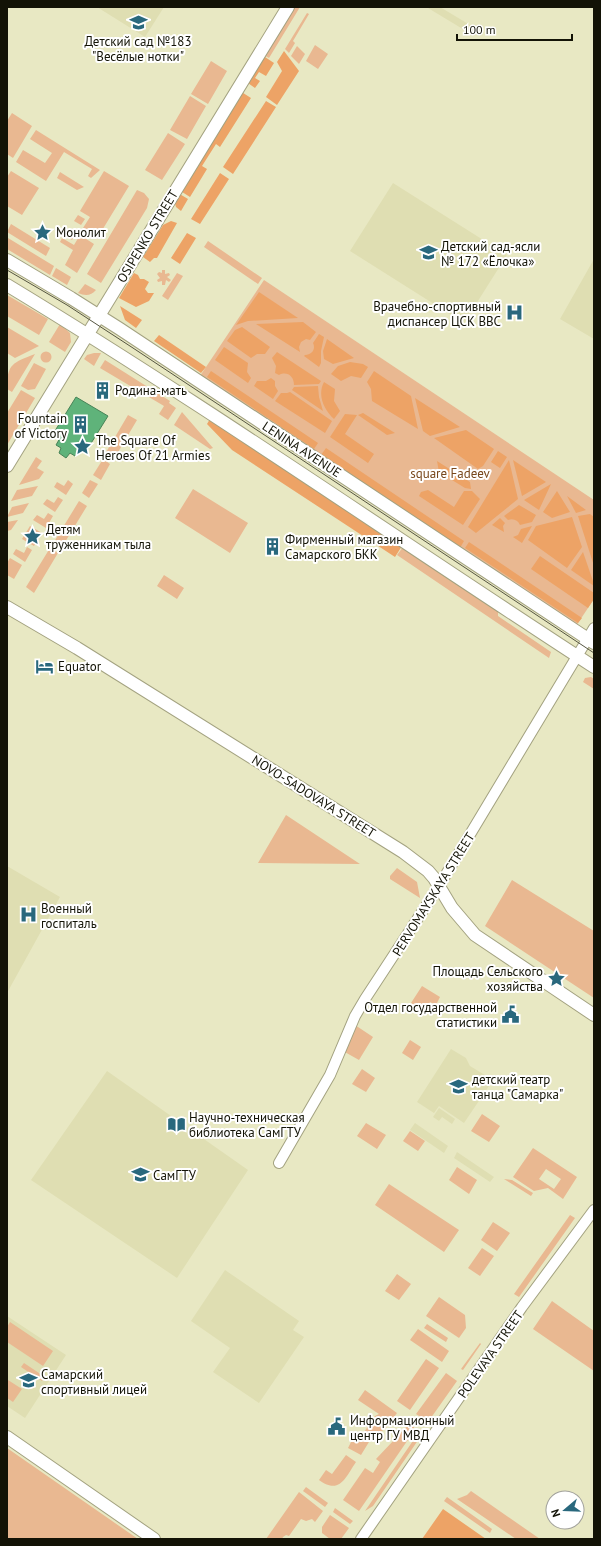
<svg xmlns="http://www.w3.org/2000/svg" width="601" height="1546" font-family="'PT Sans',sans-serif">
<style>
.built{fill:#dfdeb2}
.green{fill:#e9b891;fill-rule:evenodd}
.forest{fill:#eda366}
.water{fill:#5fb37a;stroke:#488357}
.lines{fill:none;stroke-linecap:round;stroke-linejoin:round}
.minor-casing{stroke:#a3a280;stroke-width:12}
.major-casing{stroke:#a3a280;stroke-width:14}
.minor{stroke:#fff;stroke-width:10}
.major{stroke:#fff;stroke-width:12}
.tram{stroke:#555541;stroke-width:1}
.labels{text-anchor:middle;stroke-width:4;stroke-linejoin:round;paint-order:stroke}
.poi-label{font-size:13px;fill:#131306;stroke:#fff;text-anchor:start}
.street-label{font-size:13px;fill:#131306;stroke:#fff}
.park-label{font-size:13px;fill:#79481c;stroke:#fff}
</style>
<rect width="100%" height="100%" fill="#e8e8c3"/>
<!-- built -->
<path class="built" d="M97,7h67l-19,30z
M429,7h11l35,21 -4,6 -43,-26z
M393,183l114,72 -43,68 -114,-72z
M594,259v80l-34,-20z
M7,866l53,31 -53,96z
M451,1049l15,9 4,8 23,14 -29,43 -25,-17 -5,7 -17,-11z
M107,1071l141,99 -71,108 -146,-98z
M439,1108l16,11 -3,5 -10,-7 -3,4 -6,-4z
M415,1123l33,23 -4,7 -34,-23z
M457,1152l37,25 -4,5 -36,-24z
M225,1270l74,51 -6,9 11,7 -45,66 -46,-31 17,-24 -39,-27z
M7,1316l59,39 -41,63 -18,-12z"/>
<!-- green -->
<path class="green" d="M291,7h9l-31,51 -7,-4z
M307,13l2,1 -16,27 2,2 -6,10 -4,-4z
M315,45l13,9 -10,15 -12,-8z
M297,46l8,8 -6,10 -8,-8z
M211,61l16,10 -19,33 -17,-10z
M190,96l16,10 -19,33 -17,-9z
M12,113l20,13 -19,32 -6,-4v-33z
M36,130l64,40 -9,8 -3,-2 4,-7 -28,-17 -18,29 -30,-19 7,-12 22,13 7,-10 -22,-14z
M168,133l17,11 -23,36 -17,-10z
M11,171l28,17 -17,27 -15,-9v-29z
M104,171l25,15 -31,51 -15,-9 7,-11 -10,-6z
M60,172l24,15 -7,3 -20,-12z
M137,190l7,3 5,6 -2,9 -46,75 -14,-9z
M78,215l7,4 -4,6 -7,-4z
M11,224l39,24 -4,8 -39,-24z
M69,229l7,4 -4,7 -7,-5z
M80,235l14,9 -17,29 -12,-8 8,-15 -13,-8 2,-4 12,7z
M8,238l46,28 -4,9 -43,-26z
M208,241l54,37 -4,6 -54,-37z
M56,268l15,9 -4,8 -15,-9z
M162,270h3v4l4,-1 1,2 -3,2 4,3 -2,2 -3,-2 -1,5h-3v-4l-4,1 -1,-2 3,-2 -3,-4 2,-2 3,1z
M177,273l6,3 -15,24 -6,-4z
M264,280l330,220v99l-18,27 -376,-250z
M85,284l11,6c-5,6 -11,6 -18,3z
M7,295l41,24 -9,16 -32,-19z
M60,324l10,9 1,9 -6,10 -16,-10z
M7,327l32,19 -24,12 -8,-5z
M40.5 357a5.5 5.5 0 1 1 11 0a5.5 5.5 0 1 1-11 0Z
M94,353h7l-7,13 -10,-7 3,-4z
M35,354l-23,38 -5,-3c0,-26 6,-26 28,-35z
M105,360l65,41 -1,2 7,5 -8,12 -9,-6 5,-8 -64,-38z
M34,363l12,6 -11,20 -7,1 -7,-4z
M21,390l14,8 -28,47v-32z
M182,412l31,36 -3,1 -36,-24z
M128,415l9,5 -23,39 -9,-5z
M36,457l6,4 -5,7 7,4 -5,7 -20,6z
M103,459l7,5 -9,16 -8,-5z
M68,480l5,4 -7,11 -12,-8 3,-5 7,4z
M90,480l8,4 -9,14 -7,-5z
M38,486l-6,10 -21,5 6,-11z
M193,489l55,34 -18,30 -55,-35z
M58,497l5,3 -8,12 -12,-8 4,-5 7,4z
M79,501l8,5 -25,41 -8,-5z
M29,503l-6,10 -16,4 5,-10z
M48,513l5,3 -7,12 -13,-8 4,-5 7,4z
M18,520l-7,10 -4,1v-9z
M30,526l12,7 -8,13 -12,-7z
M27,547l5,3 -7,12 -12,-8 3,-5 8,4z
M403,547l95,64v5l53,36 -2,6 -152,-103z
M50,548l8,5 -24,40 -8,-6z
M10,558l12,7 -8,14 -7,-4v-12z
M164,575l20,13 -7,11 -20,-13z
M591,677l3,2v10l-11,-7 2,-4z
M286,815l74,49 -102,-1z
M397,868l20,14 3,16 -30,-19v-3z
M512,880l82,51v67l-109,-72z
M422,986l18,11 -4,8 -6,-3 -6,9 -13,-8z
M355,1025l18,12 -14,23 -16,-9z
M410,1040l11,7 -8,13 -11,-7z
M362,1069l13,9 -9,14 -14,-8z
M482,1114l18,12 -11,16 -18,-11z
M366,1123l20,12 -9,14 -20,-13z
M410,1131l15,10 -7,10 -15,-10z
M533,1148l44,29 -14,22 -15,-11 -14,3 -21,-14zM546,1169l15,10 -7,10 -15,-10z
M457,1167l20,13 -8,14 -20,-14z
M504,1179l8,1 21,13 -2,3z
M389,1184l70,46 -15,22 -69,-47z
M570,1215l5,3 -56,79 -5,-3z
M493,1222l17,11 -13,18 -16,-11z
M482,1248l12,8 -14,20 -12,-8z
M397,1274l14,10 -12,16 -14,-9z
M439,1297l26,18 1,13 -7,10 -33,-22z
M552,1301l42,30v40l-61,-42z
M10,1322l43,29 -10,15 -36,-24v-15z
M427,1324l21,14 -2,4 -22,-14z
M418,1329l31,22 -7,11 -32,-22z
M480,1343l1,1 -18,26 -2,-1z
M426,1359l13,9 -29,42 -13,-9z
M24,1363l21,14 -3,4 -21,-14z
M446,1373l11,8 -29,41 -12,-8z
M8,1380l14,9 -9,13 -6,-4z
M365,1390l32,23 -12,16 -13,8 -11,18 -13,-7 5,-10 4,-1 3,1 15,-22 4,-2 -21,-14z
M411,1422l3,3v6l-55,80 -16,-11 22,-32 8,5 7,-11 -4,-3z
M421,1429l2,4 -50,73 -8,5z
M7,1448l131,91h-131z
M346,1455l10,7c-11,16 -16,33 -37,18l7,-10 6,4z
M306,1487l22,16 -3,4 -22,-16z
M471,1491l69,48h-24l-59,-40 10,-4z
M299,1492l24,19 -8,11 -3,-3 -6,2 -5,-2 -12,17 -3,-1 -3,2 -1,2h-16z
M447,1497l45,32 -2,4 -46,-32z
M335,1508l18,13 -3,3 -17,-12z
M330,1515l19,13 -8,11h-11l-8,-6v-6z"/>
<!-- forest -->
<path class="forest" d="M284,51l15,20 -22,34 -11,-8 16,-26 -5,-9z
M262,55l12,8 -8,13 -7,-4 -4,6 5,3 -5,7 -10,-7z
M240,91l11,7 -31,49 -4,-3 -14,22 5,3 -17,28 -11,-7z
M266,101l10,6 -43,67 -10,-7z
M220,173l9,6 -29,45 -9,-5z
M178,193l10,6 -7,12 -5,-4 -2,-7z
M171,221l6,2 -20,35h-3l-4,4 -7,-5 20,-32z
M187,233l9,5 -16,26 -9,-6z
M134,273l4,2 2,4h4l5,3 -4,7 3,4h6l-5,8 -13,6 -17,-9z
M259,292l39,26 -50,3 -12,4z
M120,306l22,14 -6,8 -11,-8z
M303,322l13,10 -6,8 -4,-1 -5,3 -2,5 1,5 -44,-28z
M242,327l28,20 -5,7h-8l-6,4 -24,-17 8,-11z
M319,334l5,3 -3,14v12l-2,4 -15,-11 1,-1c7,0 11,-6 8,-12z
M159,335l47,32 -5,6 -47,-32z
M327,339l27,19 -21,6 -9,-5 -1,-8z
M224,347l24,16 -1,9 4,6 -3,5 -33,-23z
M277,352l44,29 -2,3 -25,1c0,-9 -7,-14 -15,-10l-4,-2 1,-7 -4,-8z
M350,362l13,2 5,3 -7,11 -10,-2 -10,5 -10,-7 7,-8z
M211,371l107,72 -4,6 -107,-72z
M374,371l37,25 7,33 -46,-28 -1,-12 -4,-7z
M271,378l4,3v5l3,5 -5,8 -19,-13 3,-5h9z
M324,382l11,7 -1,12 6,10 -6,8c-10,-9 -17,-24 -10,-37z
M318,386l1,11 4,14 -31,-21 2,-3z
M290,392l42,29 -7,12 -50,-32 6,-8h6z
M415,398l45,29 -30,9 -7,-5z
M363,413l32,20 -8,2 -29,-20z
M345,414l12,1 -12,19 29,20 -6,9 -38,-26z
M210,419l192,127 -7,11 -163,-107 -25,-26z
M466,430l28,19 -11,17 -5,3 -44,-31z
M326,448l138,93 -4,7 -139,-93z
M498,451l9,6 -7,11 -9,-6z
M509,460l9,39 -42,34 -8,-6z
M513,460l33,22 -24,14z
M437,461l33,21 1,7 -6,-1 -26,-16z
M551,484l-12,26 -15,-10z
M428,490l26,17 10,-16h8l8,8 -17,26 -44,-29 2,-4z
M557,491l13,21 -18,6 -9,-6z
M567,496l19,14 -10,3z
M519,505l17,10 -4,7 -12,3c-2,-5 -7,-7 -12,-5l-4,-4z
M590,514l4,3v49l-16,-50z
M572,517l10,30 -15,21 -39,-28 8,-14z
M500,518l5,5 -2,3 1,6 -12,-7z
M532,526l-10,17 -9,-6 5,-2 3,-6z
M469,542l113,76 -4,5 -113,-75z
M583,552l11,32v2l-23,-16z
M540,556l54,37v6l-6,9 -57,-39z
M443,1509l43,30h-64z"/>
<!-- water -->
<path class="water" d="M76,397l32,19 -23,37 -6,-3 -4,6 -5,-3 -4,5 -7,-5 2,-5 -5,-3 4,-7 -7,-4z"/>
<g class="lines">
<defs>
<path id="minor" d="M279,1163l51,-88 25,-59 10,-17 74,-113 155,-258
M361,1539l161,-232 72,-97"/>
<path id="major" d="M7,260l64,38 49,31 474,314
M7,285c200,121 391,255 587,382
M7,466l281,-459
M7,607l70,41 326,204 25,19 6,7 18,30 23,27 119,80
M7,1437l147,102"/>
</defs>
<!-- minor casing -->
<use href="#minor" class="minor-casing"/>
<!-- major casing -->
<use href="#major" class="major-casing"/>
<!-- minor -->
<use href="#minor" class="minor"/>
<!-- major -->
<use href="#major" class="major"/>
<!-- tram -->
<path class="tram" d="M7,270l60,35 66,43 461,305"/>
</g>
<!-- icons -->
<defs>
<symbol id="school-bare" viewBox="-9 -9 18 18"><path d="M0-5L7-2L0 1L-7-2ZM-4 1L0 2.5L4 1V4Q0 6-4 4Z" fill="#29687d" stroke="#fff" stroke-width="2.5" paint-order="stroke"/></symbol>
<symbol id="sight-bare" viewBox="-9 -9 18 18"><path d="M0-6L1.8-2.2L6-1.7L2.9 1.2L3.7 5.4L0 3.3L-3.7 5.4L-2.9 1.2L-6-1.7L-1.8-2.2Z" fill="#29687d" stroke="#fff" stroke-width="2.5" paint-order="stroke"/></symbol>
<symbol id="hospital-bare" viewBox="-9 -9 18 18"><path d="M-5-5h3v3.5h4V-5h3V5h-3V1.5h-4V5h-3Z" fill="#29687d" stroke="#fff" stroke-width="2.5" paint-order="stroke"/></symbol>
<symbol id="building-bare" viewBox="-9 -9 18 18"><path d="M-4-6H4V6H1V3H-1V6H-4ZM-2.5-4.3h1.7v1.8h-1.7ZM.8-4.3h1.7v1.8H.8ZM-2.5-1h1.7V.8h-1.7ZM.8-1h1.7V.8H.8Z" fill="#29687d" stroke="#fff" stroke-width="2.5" paint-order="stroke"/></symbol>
<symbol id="hotel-bare" viewBox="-9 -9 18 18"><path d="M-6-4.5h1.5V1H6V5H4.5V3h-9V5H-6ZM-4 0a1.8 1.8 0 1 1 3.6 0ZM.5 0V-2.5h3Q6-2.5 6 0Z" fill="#29687d" stroke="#fff" stroke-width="2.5" paint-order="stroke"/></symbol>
<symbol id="civic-bare" viewBox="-9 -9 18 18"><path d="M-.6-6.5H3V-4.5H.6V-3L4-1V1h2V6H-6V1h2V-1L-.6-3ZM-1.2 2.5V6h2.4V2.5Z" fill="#29687d" stroke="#fff" stroke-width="2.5" paint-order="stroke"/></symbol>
<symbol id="library-bare" viewBox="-9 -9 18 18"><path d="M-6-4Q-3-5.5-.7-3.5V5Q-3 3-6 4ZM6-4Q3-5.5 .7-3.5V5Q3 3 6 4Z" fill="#29687d" stroke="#fff" stroke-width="2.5" paint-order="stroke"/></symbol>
<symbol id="university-bare" viewBox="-9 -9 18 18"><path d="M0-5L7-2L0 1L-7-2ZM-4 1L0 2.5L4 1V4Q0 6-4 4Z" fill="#29687d" stroke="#fff" stroke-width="2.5" paint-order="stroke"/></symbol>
</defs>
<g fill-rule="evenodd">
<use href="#school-bare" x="126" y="10" width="25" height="25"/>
<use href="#sight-bare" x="30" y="220" width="25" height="25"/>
<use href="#school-bare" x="416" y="240" width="25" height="25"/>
<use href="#hospital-bare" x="502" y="300" width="25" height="25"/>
<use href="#building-bare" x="90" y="378" width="25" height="25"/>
<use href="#building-bare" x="68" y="412" width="25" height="25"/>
<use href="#sight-bare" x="70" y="434" width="25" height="25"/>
<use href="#sight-bare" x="20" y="524" width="25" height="25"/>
<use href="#building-bare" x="260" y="534" width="25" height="25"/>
<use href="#hotel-bare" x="32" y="654" width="25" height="25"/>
<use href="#hospital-bare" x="16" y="902" width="25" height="25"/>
<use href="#sight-bare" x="544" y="966" width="25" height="25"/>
<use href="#civic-bare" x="498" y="1002" width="25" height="25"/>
<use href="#school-bare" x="446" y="1074" width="25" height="25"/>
<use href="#library-bare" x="164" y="1112" width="25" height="25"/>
<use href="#university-bare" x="128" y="1162" width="25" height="25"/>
<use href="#school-bare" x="16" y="1368" width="25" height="25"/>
<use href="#civic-bare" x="324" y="1414" width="25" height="25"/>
</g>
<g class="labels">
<!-- poi labels -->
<g class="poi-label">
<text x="138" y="46" text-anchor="middle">Детский сад №183<tspan x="138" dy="15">"Весёлые нотки"</tspan></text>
<text x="56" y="237">Монолит</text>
<text x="441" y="251">Детский сад-ясли<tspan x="441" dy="15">№ 172 «Ёлочка»</tspan></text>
<text x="501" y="311" text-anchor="end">Врачебно-спортивный<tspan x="501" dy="15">диспансер ЦСК ВВС</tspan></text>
<text x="115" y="395">Родина-мать</text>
<text x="67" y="423" text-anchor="end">Fountain<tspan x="67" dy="15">of Victory</tspan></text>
<text x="96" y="445">The Square Of<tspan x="96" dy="15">Heroes Of 21 Armies</tspan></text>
<text x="46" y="534">Детям<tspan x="46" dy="15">труженникам тыла</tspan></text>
<text x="285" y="544">Фирменный магазин<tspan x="285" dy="15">Самарского БКК</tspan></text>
<text x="58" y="671">Equator</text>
<text x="41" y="913">Военный<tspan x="41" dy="15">госпиталь</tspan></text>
<text x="543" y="976" text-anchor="end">Площадь Сельского<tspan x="543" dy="15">хозяйства</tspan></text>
<text x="497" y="1012" text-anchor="end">Отдел государственной<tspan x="497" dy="15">статистики</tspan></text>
<text x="472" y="1084">детский театр<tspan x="472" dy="15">танца "Самарка"</tspan></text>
<text x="189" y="1122">Научно-техническая<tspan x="189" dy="15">библиотека СамГТУ</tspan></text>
<text x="153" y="1180">СамГТУ</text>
<text x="41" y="1379">Самарский<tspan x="41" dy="15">спортивный лицей</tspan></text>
<text x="350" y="1425">Информационный<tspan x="350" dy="15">центр ГУ МВД</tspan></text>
</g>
<!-- street labels -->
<g class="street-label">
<text transform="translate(147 236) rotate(-59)" y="5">OSIPENKO STREET</text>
<text transform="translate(302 449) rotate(33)" y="5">LENINA AVENUE</text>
<text transform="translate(314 796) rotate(32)" y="5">NOVO-SADOVAYA STREET</text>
<text transform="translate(433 894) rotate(-58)" y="5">PERVOMAYSKAYA STREET</text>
<text transform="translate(490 1354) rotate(-55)" y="5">POLEVAYA STREET</text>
</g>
<!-- park labels -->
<g class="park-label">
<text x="450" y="478">square Fadeev</text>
</g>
</g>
<!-- border -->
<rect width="601" height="1546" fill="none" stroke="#131306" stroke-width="16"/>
<!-- north arrow -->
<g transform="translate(565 1510) rotate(251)"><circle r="19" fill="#ffffff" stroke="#a1a19b"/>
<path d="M0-3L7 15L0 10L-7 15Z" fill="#29687d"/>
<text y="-6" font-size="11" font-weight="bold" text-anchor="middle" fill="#131306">N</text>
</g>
<!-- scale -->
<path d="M457 34v6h115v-6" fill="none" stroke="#131306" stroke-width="2"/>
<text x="463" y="34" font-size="12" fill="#131306" stroke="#ffffff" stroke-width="3" paint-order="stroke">100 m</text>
</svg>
